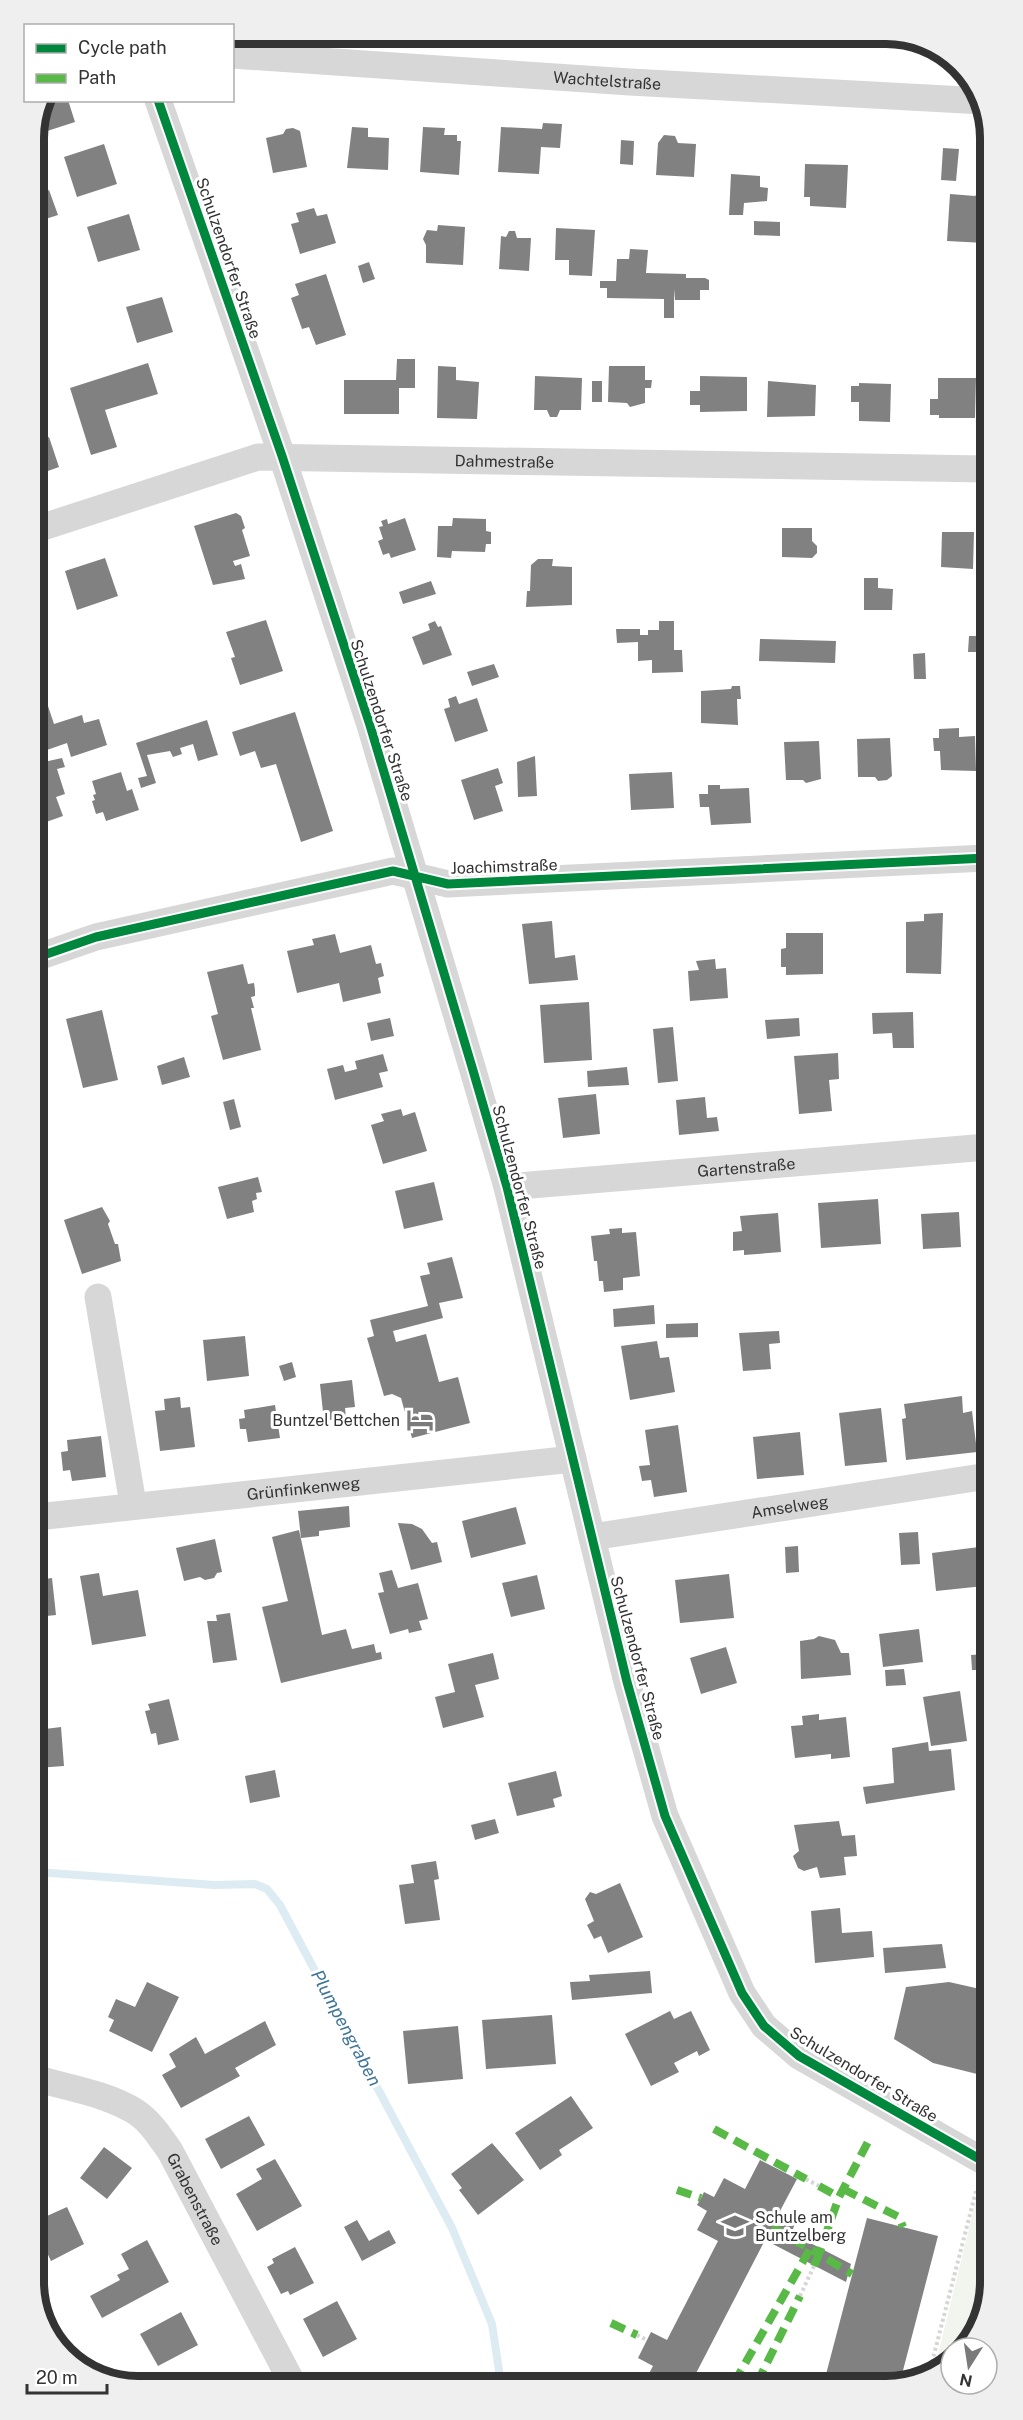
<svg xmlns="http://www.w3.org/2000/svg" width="1023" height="2420" font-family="'Public Sans',sans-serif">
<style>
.green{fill:#f1f5ed}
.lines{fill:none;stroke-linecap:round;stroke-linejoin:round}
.stream{stroke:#ddebf3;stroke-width:8}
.building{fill:#818181}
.path{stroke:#d6d6d6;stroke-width:4;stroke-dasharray:3 3;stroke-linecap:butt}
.minor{stroke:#d7d7d7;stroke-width:27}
.quiet{stroke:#58b947;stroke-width:8;stroke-dasharray:15 8;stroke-linecap:butt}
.cycleway-casing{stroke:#fff;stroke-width:13}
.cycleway{stroke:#00873e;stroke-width:9}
.labels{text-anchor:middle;stroke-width:6;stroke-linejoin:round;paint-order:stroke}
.street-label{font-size:16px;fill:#333;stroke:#fff}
.poi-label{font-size:16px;fill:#333;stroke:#fff;text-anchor:end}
.water-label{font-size:18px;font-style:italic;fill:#3f7597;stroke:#fff}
.rim{fill:none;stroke:#333;stroke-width:8}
</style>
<rect width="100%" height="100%" fill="#fff"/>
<!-- green -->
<path class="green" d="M977,2196l13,8v79l-26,65h-13v11l-17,12z"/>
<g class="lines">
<!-- stream -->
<path class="stream" d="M37,1872l177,13 41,-1 12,5 13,16 172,323 40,96 9,60"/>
</g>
<!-- building -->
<path class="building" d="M902,36l20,8v1l-21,-2z
M47,100h21l7,22 -34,11 -3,-12z
M543,123l19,1 -2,24 -19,-1 -2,27 -41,-2 3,-45 41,2z
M352,127l16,1v9l21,1 -1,32 -41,-2z
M423,127l22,1 -1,7h13v6h4l-2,34 -39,-3z
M293,128l7,3 7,36 -34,6 -7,-35 17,-4 3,-5z
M664,135l11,1 3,7 18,1 -2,33 -38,-2 2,-32z
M621,140l13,1 -1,24 -13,-1z
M104,144l13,40 -40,13 -13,-40z
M943,148l16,1 -3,32 -15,-1z
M805,164l43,1 -2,43 -36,-2v-9h-6z
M731,174l29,2v11l8,1 -1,13 -23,2 -1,12h-14z
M49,190l9,25 -25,8v-27z
M979,192l6,1v50l-38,-2 3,-47 25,2z
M314,208l3,8 10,-2 9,29 -36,11 -9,-30 8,-2 -3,-9z
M129,214l11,36 -42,12 -11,-35z
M754,221l26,1v14l-26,-1z
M438,225l27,2 -2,38 -37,-2v-18l-3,-6 4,-9 10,1z
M556,228l39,2 -3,46 -23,-1v-15h-14z
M509,231h6l2,7h14l-2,33 -30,-2 2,-33 5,1z
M630,249l18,1 -2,23 40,1v4h19l4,2v10h-9v10h-25l-1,-11v29h-10v-19l-57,-1v-10h-7v-7h16l1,-22h12z
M369,262l6,17 -12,4 -5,-17z
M326,274l20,61 -30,10 -7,-18 -7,2 -11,-31 8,-3 -4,-11z
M162,297l11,35 -36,11 -11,-36z
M397,359h18v29h-16v26h-55v-34h52z
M148,363l10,31 -53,16 12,37 -26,8 -21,-67z
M438,366l18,1v13l23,2 -2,37 -40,-1z
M609,366h36v14h7l-1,8h-6v15l-15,4 -3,-4 -19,-1z
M535,376l47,2 -1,32h-21l-3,7h-7l-3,-7h-13z
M700,376l47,1v34l-47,1v-7h-10v-14h10z
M938,378h38l-1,40h-36v-3h-9v-16h8z
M592,381h10v21h-10z
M768,381l48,4 -1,31 -48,1z
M859,383l32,1 -1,38 -31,-1v-19h-8v-16h8z
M49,437l10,30 -25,9v-34z
M236,513l5,3 4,12 -3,2 8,26 -17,5 2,5 6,-2 4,15 -32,6 -19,-59z
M405,518l11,32 -25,8 -2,-5 -6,2 -5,-14 5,-2 -4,-12 4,-1 -2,-5 6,-2 1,5z
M453,518l33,1v12l5,1v12h-5l-1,8 -33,-1 -1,7 -14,-1 1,-31h14z
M782,528h30v13l5,5v7l-5,5 -30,-1z
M942,532h32l-1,37 -32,-2z
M105,558l13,38 -41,14 -12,-39z
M538,559h15l-1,7 20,1v38l-46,2 1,-16h3l1,-26z
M864,578h14v10l15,1 -1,21h-28z
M431,581l5,13 -33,10 -4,-12z
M266,620l17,51 -43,14 -9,-27 4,-1 -9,-25z
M435,621l3,6 3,-1 11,29 -29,10 -11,-28 18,-7 -2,-6z
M659,621h15v29h8l1,22 -31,1v-13l-14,1v-19l-21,1 -1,-14h24v6h8v-5h11z
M969,636h17v16h-18z
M760,639l76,2 -1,22 -76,-2z
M925,653l1,26h-12l-1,-25z
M494,664l5,13 -27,9 -5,-14z
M732,686h8l1,13h-4l1,26 -37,-2v-32l30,-2z
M44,694l10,30 28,-9 2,8 15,-4 8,26 -36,12 -4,-14 -23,8 -9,-27v-27z
M456,696l3,8 18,-6 11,33 -33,11 -11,-33 6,-2 -2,-8z
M295,712l38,119 -32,11 -25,-78 -15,4 -6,-17 -15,5 -8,-24z
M207,720l11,35 -20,6 -5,-17 -13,4 2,6 -9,3 -3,-6 -23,4 9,28 -15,5 -3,-10 9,-2 -11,-33z
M959,728v9l16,-1 1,35 -35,-1 -1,-19h-6l-1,-13h6v-9z
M890,738l2,38 -5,4 -9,1 -3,-4h-17l-1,-38z
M819,741l2,38 -15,4 -3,-3h-17l-2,-38z
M535,756l2,40 -19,1 -1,-35z
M62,758l3,9 -8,2 8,25 -9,3 7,19 -28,10v-62z
M498,768l5,15 -8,3 8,25 -29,9 -13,-40z
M121,772l6,19 5,-2 7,21 -33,11 -3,-9 -7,2 -4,-13 3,-1 -2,-5 3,-1 -4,-13z
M672,772l2,36 -43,2 -2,-36z
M708,785h12v4l29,-1 2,35 -40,2 -2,-18h-9l-1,-13h9z
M943,913l-2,61 -35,-1v-51l18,-1v-7z
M552,921l3,37 20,-3 3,25 -49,4 -7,-60z
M786,933h37v41l-37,1v-8h-5v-18l5,-1z
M335,934l5,19 31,-8 5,19 5,-1 3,13 -6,2 3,15 -38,9 -4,-19 -42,10 -10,-42 27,-6 -2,-6z
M715,959l1,10 10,-1 2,30 -38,3 -2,-30 11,-1 -3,-9z
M243,964l5,20 6,-1 1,7v6l-4,1 3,11h-3l10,42 -38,10 -12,-44 7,-2 -11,-42z
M589,1002l3,58 -48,3 -4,-58z
M102,1010l16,70 -35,8 -17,-69z
M913,1012l1,36h-21l-1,-15 -19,1 -1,-21z
M390,1018l4,18 -23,5 -4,-18z
M799,1018l1,18 -33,3 -2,-19z
M673,1027l5,54 -20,2 -5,-54z
M838,1053l1,26 -10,1 3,31 -33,3 -5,-58z
M383,1054l5,17 -9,2 4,14 -48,13 -8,-31 16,-4 2,7 12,-3 -2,-8z
M184,1057l6,20 -28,8 -5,-19z
M627,1067l2,18 -41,2 -1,-16z
M596,1094l4,40 -37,4 -5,-40z
M705,1097l2,21 10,-1 2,14 -40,4 -3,-35z
M234,1099l7,28 -11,3 -7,-28z
M401,1109l2,7 12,-4 12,39 -44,13 -12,-39 13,-4 -3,-7z
M258,1177l4,15 -6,1 1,6 -5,2 2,11 -27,7 -9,-32z
M434,1182l9,38 -39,9 -9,-38z
M878,1199l3,45 -60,4 -3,-45z
M102,1207l8,14 -2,3 7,20h3l3,17 -39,13 -18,-54z
M959,1212l2,35 -38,2 -2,-35z
M778,1213l3,39 -37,3v-5l-11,1v-19l9,-1 -2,-15z
M622,1228v5l14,-1 4,44 -17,2v12l-19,2 -1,-11h-4l-2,-20h-3l-3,-25 19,-2 -1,-5z
M452,1257l11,41 -24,5 4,15 -50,13 3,11 30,-8 13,48 19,-5 12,46 -58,15 -11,-40 -9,-4 -8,2 -17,-58 7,-2 -4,-16 58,-14 -8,-30 10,-2 -3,-11z
M654,1305l1,19 -41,3 -1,-18z
M698,1323v14l-32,1v-14z
M779,1331l1,12 -11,1 2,25 -28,2 -4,-38z
M245,1336l4,40 -42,5 -4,-41z
M657,1341l3,17 9,-1 6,35 -45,8 -9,-54z
M292,1362l4,15 -12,4 -5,-15z
M352,1380l3,27 -10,1 1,10 -17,2 -1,-8h-5l-3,-28z
M962,1396l1,17 9,-2 5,41 -71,8 -4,-41 4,-1 -2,-14z
M180,1397l1,11 9,-1 5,40 -35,4 -5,-40 10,-1 -1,-11z
M275,1405l5,33 -32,4 -2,-13h-6l-1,-10 6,-1 -1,-8z
M881,1408l6,54 -42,4 -6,-53z
M678,1425l9,67 -33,5 -3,-17 -9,1 -3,-15 11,-1 -5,-35z
M800,1432l4,43 -47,4 -4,-42z
M101,1436l5,41 -34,4 -2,-11 -7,1 -2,-19 7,-1 -1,-11z
M349,1506l1,21 -31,4v5l-18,2 -3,-27z
M516,1507l10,37 -55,14 -9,-37z
M398,1523l14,1 10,5 10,14 5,-1 5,20 -31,8z
M299,1530l23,105 24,-6 6,20 22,-5 2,9 5,-1 1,7 -101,24 -19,-76 26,-6 -16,-64z
M918,1532l2,32 -19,1 -2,-32z
M215,1539l7,33 -5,1 -3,5 -9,2 -5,-3 -16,4 -8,-33z
M798,1546l1,26 -13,1 -1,-26z
M979,1547l5,39 -48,5 -4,-38z
M392,1570l6,18 20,-5 10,36 -9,2 3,9 -13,3 -1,-4 -18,5 -12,-41 6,-1 -5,-19z
M99,1573l4,23 35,-6 8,46 -54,9 -12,-69z
M729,1574l5,44 -54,5 -5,-43z
M537,1575l8,34 -34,8 -9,-34z
M52,1578l4,37 -19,2v-37z
M230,1613l7,47 -24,3 -6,-42h10l-1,-6z
M919,1629l4,33 -40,5 -4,-33z
M819,1636l16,4 6,13h8l2,22 -50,4 -1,-38 14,-2z
M726,1647l11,36 -36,11 -11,-36z
M493,1653l6,26 -24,6 9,32 -41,11 -8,-31 20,-5 -7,-28z
M985,1654l1,16h-14l-1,-15z
M904,1669l2,16 -20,1 -1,-16z
M960,1691l7,50 -36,5 -8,-49z
M169,1699l10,41 -21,5 -2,-12 -5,1 -6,-23 5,-1 -2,-6z
M819,1714v6l27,-3 4,40 -19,2v-5l-36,4 -4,-32 12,-1 -1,-9z
M61,1727l3,39 -27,2v-38z
M928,1742l1,9 22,-2 4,41 -89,14 -3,-17 31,-4 -2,-35z
M275,1770l5,27 -30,6 -5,-27z
M556,1771l6,25 -9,3 2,8 -38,9 -9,-33z
M495,1819l4,14 -24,7 -4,-15z
M839,1821l3,15 13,-1 2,21 -13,1 2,18 -26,3 -3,-11 -13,4 -6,-3 -5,-12 6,-5 -5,-26z
M436,1861l3,18 -5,1 6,40 -35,4 -6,-39 15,-2 -3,-18z
M620,1883l23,54 -35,16 -7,-17 -7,3 -7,-14 7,-4 -9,-22 5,-7 6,2z
M984,1891l5,1v33l-12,-3z
M840,1908l2,25 30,-2 2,26 -59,6 -4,-52z
M38,1939l10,3 -10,36z
M942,1944l4,24 -61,5 -2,-25z
M650,1971l2,22 -80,7 -2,-18 20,-1 -1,-6z
M147,1982l32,15 -27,55 -43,-21 5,-11 -6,-3 8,-18 19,8z
M949,1982l40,9v23l-12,60 -44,-11 -39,-24 12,-52z
M670,2011l4,8 17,-8 19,39 -11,6 -2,-5 -23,12 5,9 -28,14 -26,-52z
M552,2015l4,49 -70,5 -4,-49z
M265,2021l11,24 -41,23 5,8 -59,32 -19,-33 14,-8 -7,-13 27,-17 9,17z
M458,2026l5,53 -55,5 -5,-53z
M571,2096l22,32 -34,22 3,5 -22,15 -25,-37z
M249,2116l16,29 -44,24 -16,-30z
M492,2143l32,37 -46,35 -19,-25 3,-2 -11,-14z
M104,2147l28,21 -25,31 -27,-21z
M275,2159l27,47 -45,25 -21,-37 26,-15 -6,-10z
M760,2160l37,19 -17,32 17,9 -6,13 60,31 -5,18 -81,-42 -74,143h-47l9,-17 -15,-8 13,-26 16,8 51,-99 -21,-11 10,-19 -10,-6 4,-7 3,-6 10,5 10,-19 21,11z
M67,2207l17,37 -33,17 -13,-27v-14z
M867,2218l71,18 -38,146h-76z
M357,2220l12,21 20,-11 7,13 -34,18 -18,-34z
M147,2240l22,42 -67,36 -12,-22 30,-16 -3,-5 12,-6 -8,-15z
M295,2247l19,36 -24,12 -2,-4 -7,3 -14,-27 7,-4 -2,-4z
M337,2301l20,38 -34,18 -20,-38z
M181,2312l17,33 -40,21 -18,-32z
M369,2372l6,13h-18l4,-2 -2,-7z"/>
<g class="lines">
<!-- path -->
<path class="path" d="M806,2179l13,7
M800,2296l14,-30
M637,2335l10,5
M929,2374l47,-183"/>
<!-- minor -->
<g class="minor">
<path id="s1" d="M232,55l398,27 353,19"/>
<path d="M158,100l124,356 87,266 103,345 35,120 120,495 38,134 77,177 22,33 35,30 191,109"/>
<path id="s2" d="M34,530l224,-73 727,12"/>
<path d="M35,958l61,-21 297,-66 55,13 538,-26"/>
<path id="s3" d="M507,1187l480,-40"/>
<path d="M98,1297l35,207"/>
<path id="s4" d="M37,1517l536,-58"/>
<path id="s5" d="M592,1537l396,-61"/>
<path id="s6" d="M38,2079c31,9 70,15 98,33 15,10 24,25 34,39l124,235"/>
</g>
<!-- quiet -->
<path class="quiet" d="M714,2129l92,50
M819,2186l20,11
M843,2189l56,28 4,10
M677,2190l24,8
M772,2227l47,27 20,-57 30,-57
M814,2266l5,-12 33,20
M611,2323l26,12
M734,2383l76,-134
M757,2383l43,-87"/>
<defs>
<path id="cycleway" d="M158,100l124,356 87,266 103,345 35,120 120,495 38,134 77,177 22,33 35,30 191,109
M35,958l61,-21 297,-66 55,13 538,-26"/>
</defs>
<!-- cycleway casing -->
<use href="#cycleway" class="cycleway-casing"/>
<!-- cycleway -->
<use href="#cycleway" class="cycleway"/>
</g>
<!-- icons -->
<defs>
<symbol id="hotel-bare" viewBox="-9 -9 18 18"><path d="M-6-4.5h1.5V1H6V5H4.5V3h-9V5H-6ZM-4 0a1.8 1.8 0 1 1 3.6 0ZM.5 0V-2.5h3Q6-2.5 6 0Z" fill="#7a7a7a" stroke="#fff" stroke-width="2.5" paint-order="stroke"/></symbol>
<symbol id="school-bare" viewBox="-9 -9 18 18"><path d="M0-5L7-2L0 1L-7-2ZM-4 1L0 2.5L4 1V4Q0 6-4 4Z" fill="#7a7a7a" stroke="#fff" stroke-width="2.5" paint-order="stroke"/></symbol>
</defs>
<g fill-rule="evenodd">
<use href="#hotel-bare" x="401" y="1401" width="38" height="38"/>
<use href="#school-bare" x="716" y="2207" width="38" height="38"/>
</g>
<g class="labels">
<!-- street labels -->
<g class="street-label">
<text dy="6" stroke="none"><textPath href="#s1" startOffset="376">Wachtelstraße</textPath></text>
<text transform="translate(229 258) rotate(71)" y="6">Schulzendorfer Straße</text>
<text dy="6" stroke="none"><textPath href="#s2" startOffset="482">Dahmestraße</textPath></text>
<text transform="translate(382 720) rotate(72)" y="6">Schulzendorfer Straße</text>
<text transform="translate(504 866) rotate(-2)" y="6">Joachimstraße</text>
<text dy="6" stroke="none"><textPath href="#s3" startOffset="240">Gartenstraße</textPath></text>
<text transform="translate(520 1187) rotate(75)" y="6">Schulzendorfer Straße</text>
<text dy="6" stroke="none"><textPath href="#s4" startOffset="268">Grünfinkenweg</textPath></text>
<text dy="6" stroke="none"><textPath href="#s5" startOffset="200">Amselweg</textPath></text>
<text transform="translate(638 1658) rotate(75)" y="6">Schulzendorfer Straße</text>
<text transform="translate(864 2074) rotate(31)" y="6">Schulzendorfer Straße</text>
<text dy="6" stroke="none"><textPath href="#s6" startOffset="210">Grabenstraße</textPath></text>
</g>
<!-- poi labels -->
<g class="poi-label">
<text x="400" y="1426">Buntzel Bettchen</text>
<text x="755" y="2223" text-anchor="start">Schule am<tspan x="755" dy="18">Buntzelberg</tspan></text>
</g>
<!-- water labels -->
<g class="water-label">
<text transform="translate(346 2028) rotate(62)" y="6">Plumpengraben</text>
</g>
</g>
<!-- crop -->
<path d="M0 0H1023V2420H0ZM138 44H886A94 94 0 0 1 980 138V2282A94 94 0 0 1 886 2376H138A94 94 0 0 1 44 2282V138A94 94 0 0 1 138 44Z" fill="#efefef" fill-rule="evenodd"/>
<path class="rim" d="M138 44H886A94 94 0 0 1 980 138V2282A94 94 0 0 1 886 2376H138A94 94 0 0 1 44 2282V138A94 94 0 0 1 138 44Z"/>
<!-- legend -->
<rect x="24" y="24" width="210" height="78" fill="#ffffff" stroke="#adadad" stroke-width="1.5"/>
<rect x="36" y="44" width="30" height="9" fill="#00873e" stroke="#adadad" stroke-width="1.5"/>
<text x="78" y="54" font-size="18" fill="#333333">Cycle path</text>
<rect x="36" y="74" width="30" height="9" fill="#58b947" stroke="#adadad" stroke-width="1.5"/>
<text x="78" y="84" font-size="18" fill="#333333">Path</text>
<!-- north arrow -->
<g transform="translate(969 2366) rotate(192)"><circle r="28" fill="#ffffff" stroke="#adadad" stroke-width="1.5"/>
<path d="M0-4.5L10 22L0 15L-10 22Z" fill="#7a7a7a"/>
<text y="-9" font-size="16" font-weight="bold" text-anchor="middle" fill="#333333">N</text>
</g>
<!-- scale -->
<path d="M27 2384v9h80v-9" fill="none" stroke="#333333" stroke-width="3"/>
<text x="36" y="2384" font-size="18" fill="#333333" stroke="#ffffff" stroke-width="4.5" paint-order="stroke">20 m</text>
</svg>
